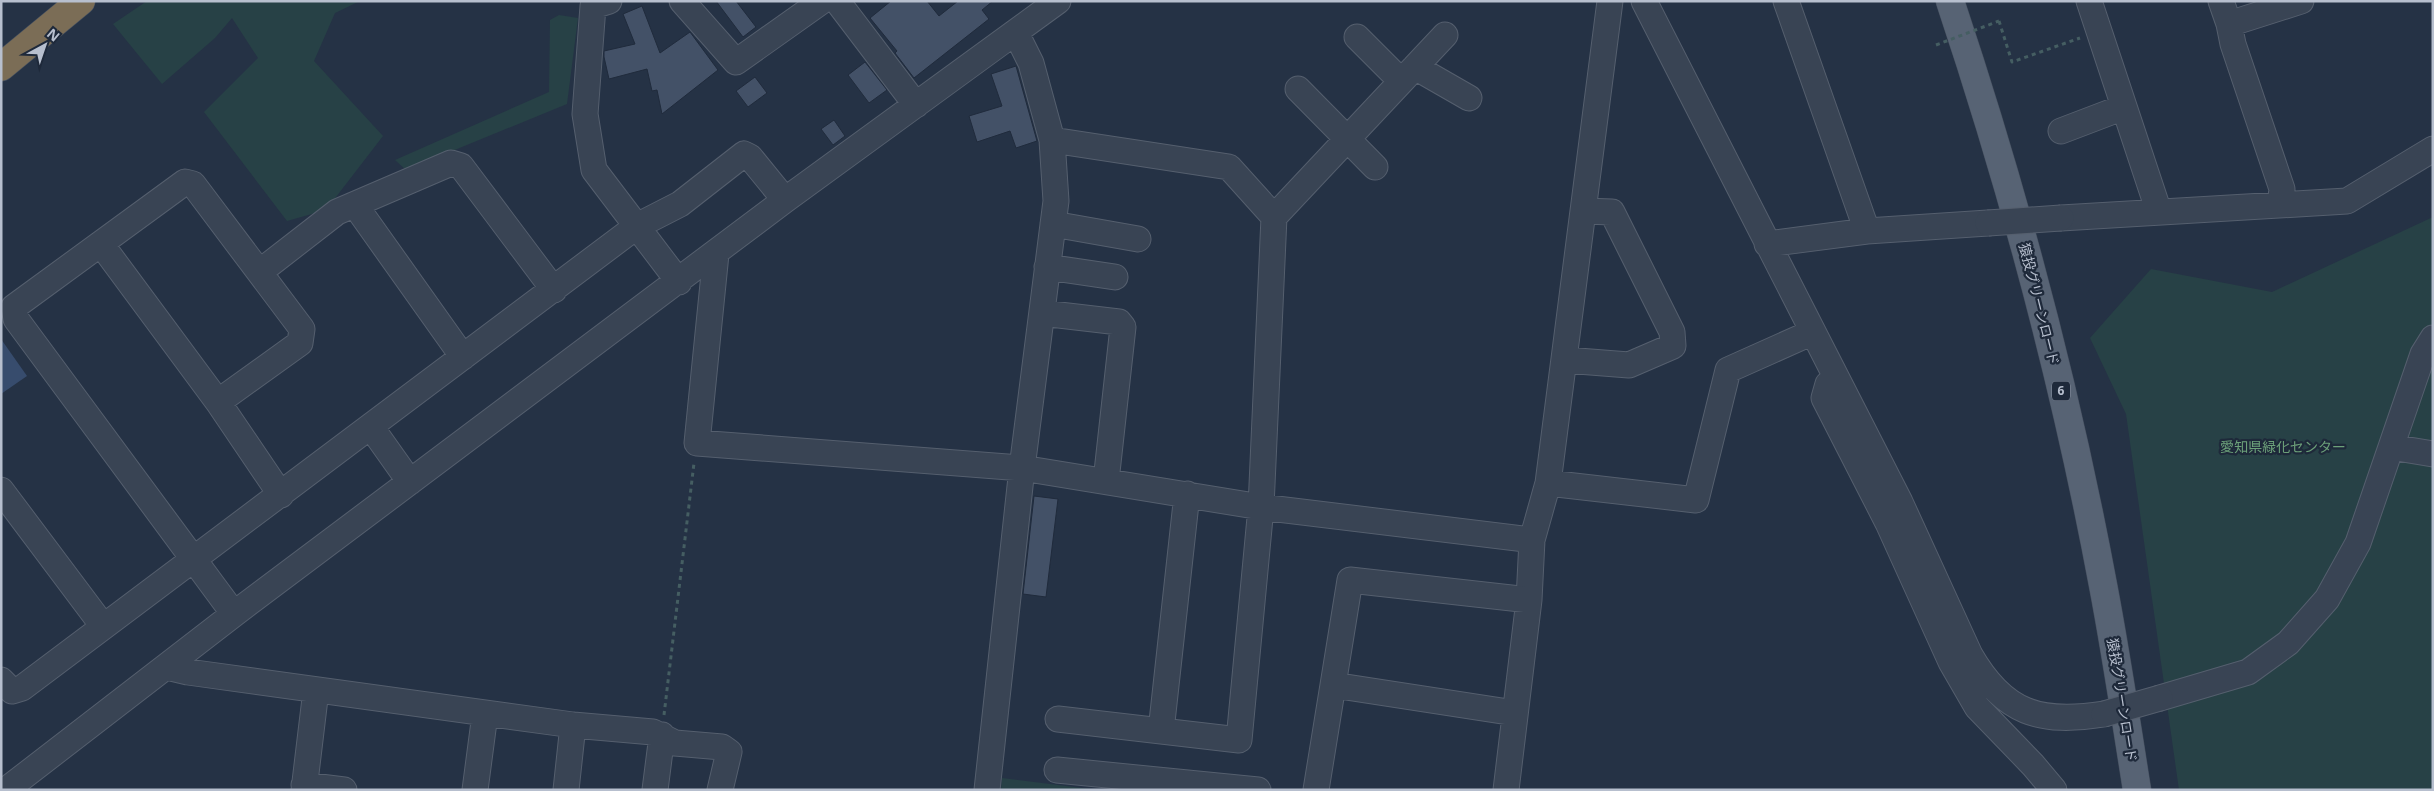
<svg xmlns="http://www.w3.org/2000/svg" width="2434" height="791" font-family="'Open Sans','Noto Sans JP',sans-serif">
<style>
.green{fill:#274146}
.water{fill:#374c6d}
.building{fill:#435167;stroke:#202b3c}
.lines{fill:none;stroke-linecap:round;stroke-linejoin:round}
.minor-casing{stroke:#555f6e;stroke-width:27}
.major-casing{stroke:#434d5d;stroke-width:29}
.highway-casing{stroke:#444f5f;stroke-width:29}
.path{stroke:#455e62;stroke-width:3;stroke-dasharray:4 4;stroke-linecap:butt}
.minor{stroke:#394454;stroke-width:25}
.major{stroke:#576374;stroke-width:28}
.highway{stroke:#7b6d56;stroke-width:28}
.minor-bridge-casing{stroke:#555f6e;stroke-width:27;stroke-linecap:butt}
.path-bridge{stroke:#455e62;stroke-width:3;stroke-dasharray:4 4;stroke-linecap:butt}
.minor-bridge{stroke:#394454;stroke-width:25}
.labels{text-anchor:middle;stroke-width:4.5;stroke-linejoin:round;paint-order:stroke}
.shield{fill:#1e293a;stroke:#8992a2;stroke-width:1}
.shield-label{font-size:12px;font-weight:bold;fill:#b7bfce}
.street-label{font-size:14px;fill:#b7bfce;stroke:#1e293a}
.park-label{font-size:14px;fill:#6ca079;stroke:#1e293a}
</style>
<rect width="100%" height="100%" fill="#253245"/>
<!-- green -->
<path class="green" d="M147,1h213l-25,12 -21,48 69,75 -57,74 -39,11 -83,-109 54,-54 -26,-40 -17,20 -53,46 -49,-60z
M559,15l19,3 -11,86 -161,66 -11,-10 154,-68 1,-72z
M2433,217v573h-254l-53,-376 -36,-76 61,-69 121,23z
M1002,778l96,12h-97z"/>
<!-- water -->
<path class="water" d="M1,339l26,37 -26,18z"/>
<!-- building -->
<path class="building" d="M716,1h20l20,26 -13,10z
M891,1h36l12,15 19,-15h35l-11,9 7,9 -75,59 -19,-25 2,-2 -27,-33z
M642,6l18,47 30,-21 28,38 -56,44 -5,-24 -5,1 -5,-22 -38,10 -5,-22v-6l31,-7 -12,-30z
M865,62l22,28 -18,13 -21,-28z
M1016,66l21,75 -21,7 -6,-17 -33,11 -8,-26 33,-10 -11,-32z
M755,77l12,16 -19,14 -12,-16z
M834,120l11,16 -12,9 -12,-16z
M1034,496l24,3 -12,98 -23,-3z"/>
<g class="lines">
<defs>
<path id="minor" d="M609,1l-16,5 -8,108 9,56 85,112
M682,1l54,61 86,-61
M837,1l79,104
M1644,1l256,501 70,153c34,59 70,69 134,59
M1786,1l81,230
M2089,1l70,211
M2221,1l8,23 72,-23
M2229,24l4,20 49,145 -2,16
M1016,33l15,30 21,77 177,27 45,50
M1357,37l44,44
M1415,67l54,31
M1298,89l77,78
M2061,131l63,-24
M355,205l108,152
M2061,218l286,-17 86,-52
M1053,224l85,15
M101,244l117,158 63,93
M1767,244l100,-13 121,-8
M716,254l-19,189 325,25 239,39 271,33
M1047,267l68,10
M261,271l76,-59 114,-49 10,3 93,124
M1042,313l77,9 4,5 -17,154
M1565,360l64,5 44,-19 -1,-14 -60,-120 -28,-1
M1837,380l-9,4 -4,14 64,125 63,139 26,45 56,58 21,25
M218,402l82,-59 2,-14 -109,-145 -8,-2 -171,125 2,12 218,295
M371,427l39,55
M2391,447l42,7
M1548,483l148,17 32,-130 85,-38
M1,490l102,136
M167,667l21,5 385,53 80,7 22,11 47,4 7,5 -9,38
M1,680l11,11 10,-3 615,-462 43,-22 64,-50 6,3 35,43
M1333,685l182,28
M2160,698l88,-26 40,-29 39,-44 31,-56 65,-189 10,-16
M1058,719l181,21 22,-233 13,-290 171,-182
M1161,731l26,-237
M1057,770l201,20
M304,785l40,5
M6,790l228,-176 551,-414 273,-199
M304,790l12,-100
M475,790l10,-76
M566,790l7,-65
M655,790l7,-55
M987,790l35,-322 34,-267 -4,-61
M1316,790l34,-210 179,20
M1506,790l23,-190 3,-60 16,-57 62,-482"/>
<path id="major" d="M1950,1c64,191 116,386 153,584 13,68 23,136 34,205"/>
<path id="highway" d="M1,67l80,-66"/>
</defs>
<!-- minor casing -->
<use href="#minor" class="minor-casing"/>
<!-- major casing -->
<use href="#major" class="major-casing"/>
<!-- highway casing -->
<use href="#highway" class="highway-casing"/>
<!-- path -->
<path class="path" d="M1999,21l13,41 68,-24
M664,715l30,-252"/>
<!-- minor -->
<use href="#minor" class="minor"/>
<!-- major -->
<use href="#major" class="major"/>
<!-- highway -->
<use href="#highway" class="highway"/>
<defs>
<path id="minor-bridge" d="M1988,223l73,-5
M2104,714l56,-16"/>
</defs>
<!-- minor-bridge casing -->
<use href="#minor-bridge" class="minor-bridge-casing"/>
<!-- path-bridge -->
<path class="path-bridge" d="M1936,45l63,-24"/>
<!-- minor-bridge -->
<use href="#minor-bridge" class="minor-bridge"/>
</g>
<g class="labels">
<!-- shield labels -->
<rect class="shield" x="2052" y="381.5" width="18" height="19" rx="4"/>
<g class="shield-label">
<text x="2061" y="395">6</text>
</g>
<!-- street labels -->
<g class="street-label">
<text transform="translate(2039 304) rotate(76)" y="5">猿投グリーンロード</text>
<text transform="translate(2122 700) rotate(81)" y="5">猿投グリーンロード</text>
</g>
<!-- park labels -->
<g class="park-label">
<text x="2283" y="452">愛知県緑化センター</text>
</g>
</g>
<!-- border -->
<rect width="2434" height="791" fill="none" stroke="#b7bfce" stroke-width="5"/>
<!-- north arrow -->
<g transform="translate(45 45) rotate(40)" stroke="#1e293a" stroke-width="4" paint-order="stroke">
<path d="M0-4L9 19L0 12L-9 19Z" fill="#b7bfce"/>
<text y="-8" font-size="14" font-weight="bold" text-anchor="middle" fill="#b7bfce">N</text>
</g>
</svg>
